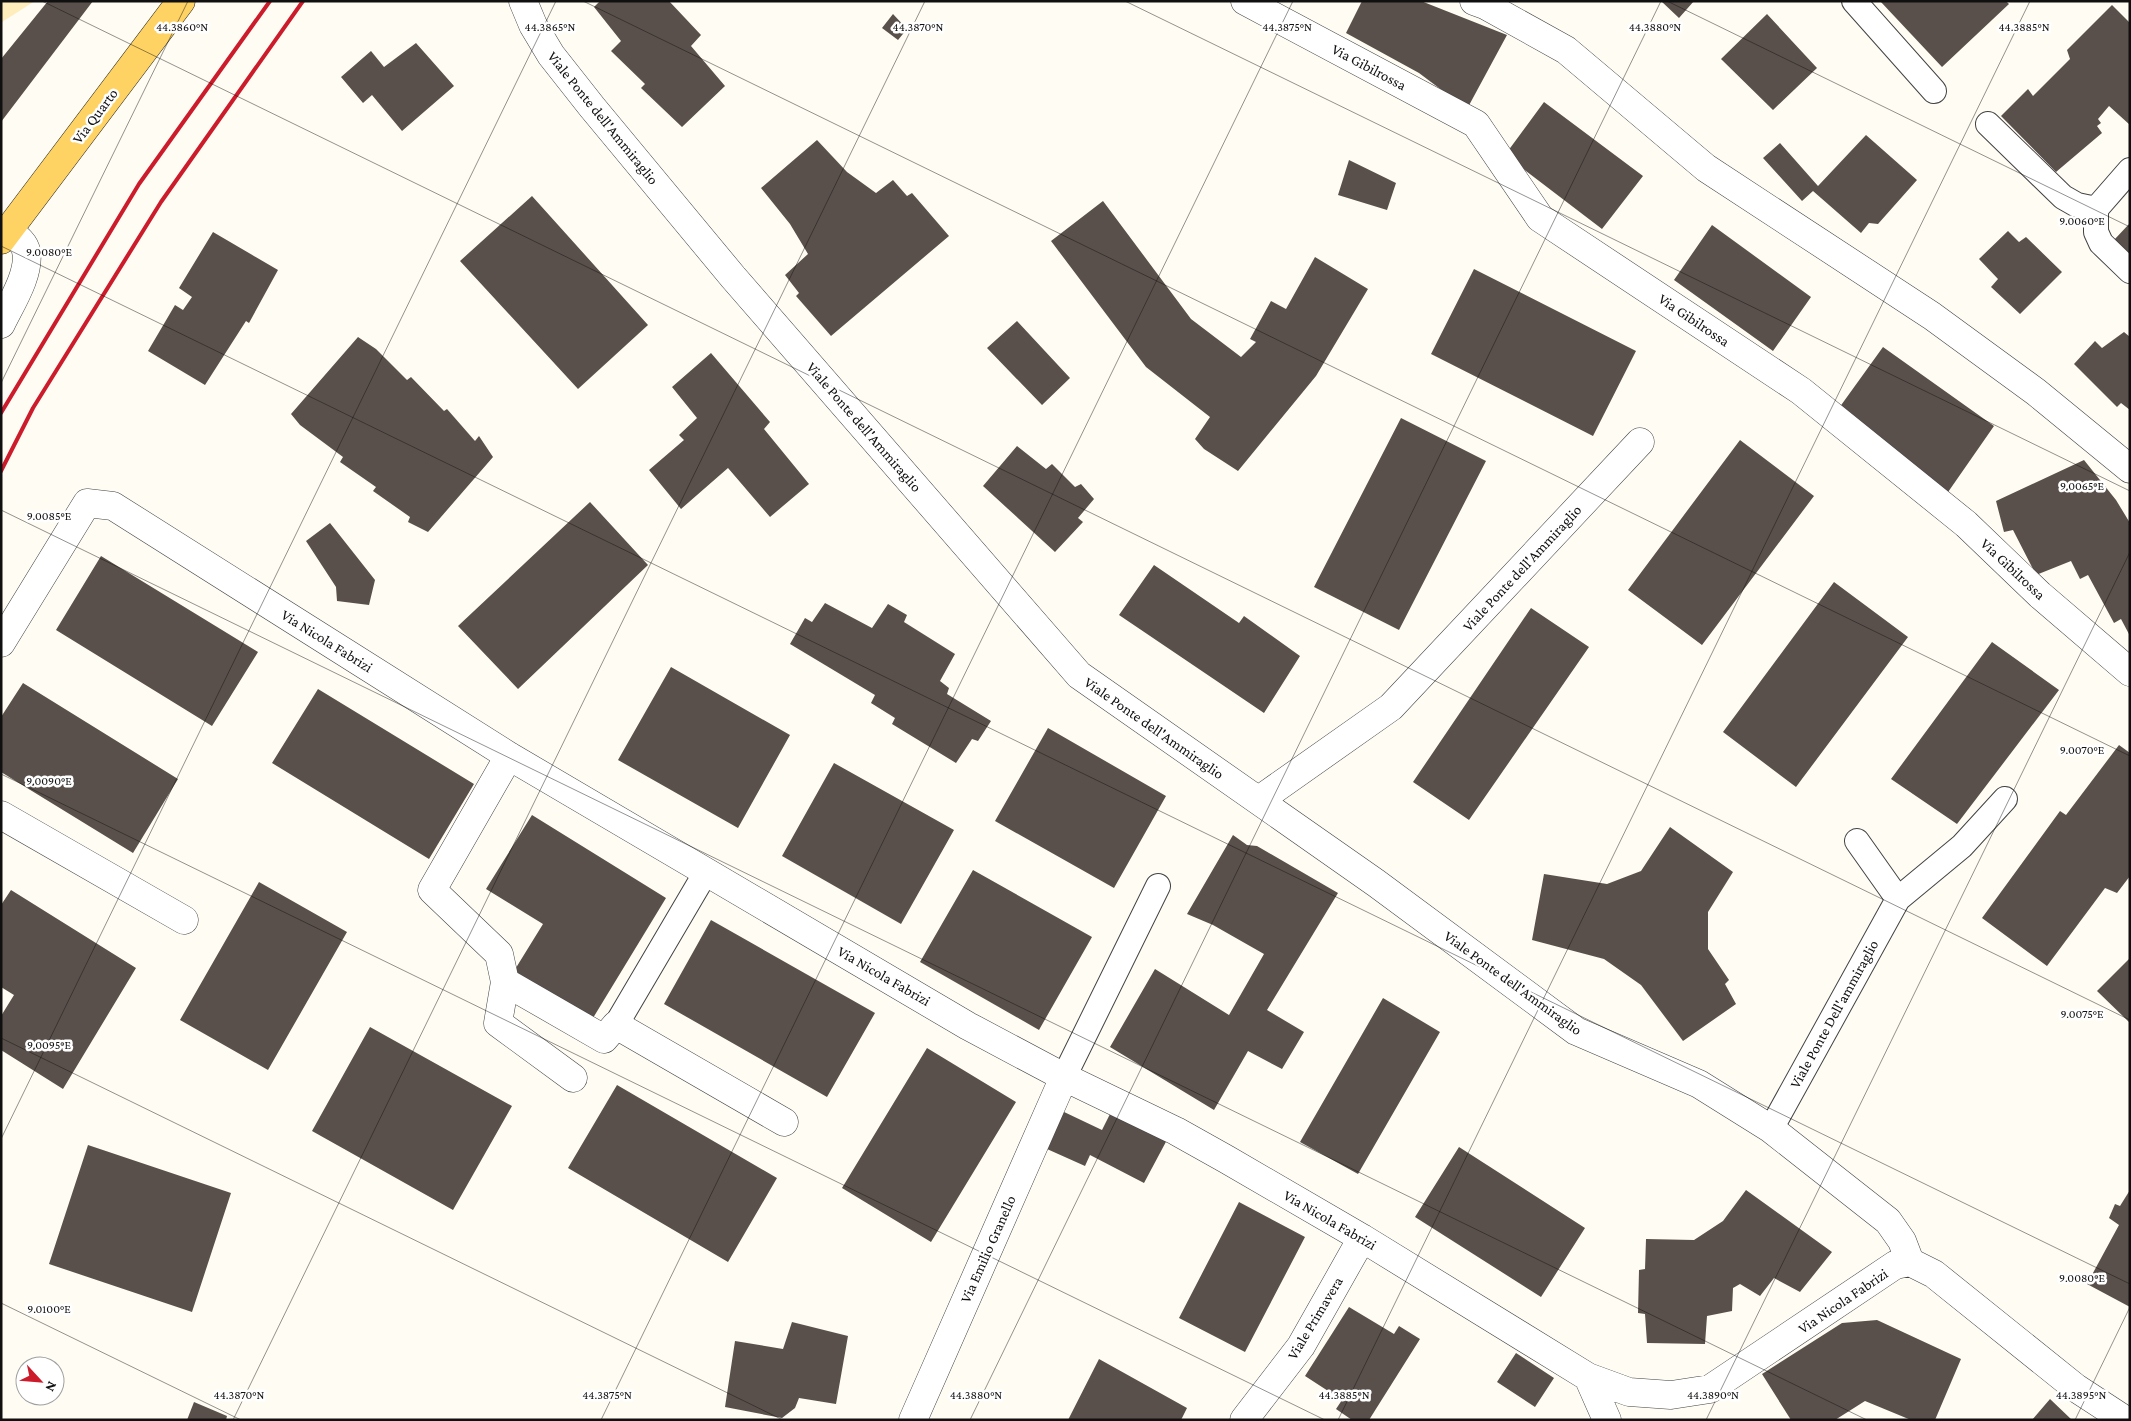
<svg xmlns="http://www.w3.org/2000/svg" width="2131" height="1421" font-family="'Crimson Pro',serif">
<style>
.sand{fill:#ffedbc}
.building{fill:#5a504b}
.lines{fill:none;stroke-linecap:round;stroke-linejoin:round}
.lane-casing{stroke:#434343;stroke-width:26}
.street-casing{stroke:#434343;stroke-width:29}
.primary-casing{stroke:#212121;stroke-width:29}
.lane{stroke:#fff;stroke-width:24}
.street{stroke:#fff;stroke-width:28}
.primary{stroke:#ffd363;stroke-width:28}
.rail{stroke:#cc1c2c;stroke-width:4}
.ticks{fill:none;stroke:#101010;stroke-width:1;stroke-opacity:0.45}
.labels{text-anchor:middle;stroke-width:5;stroke-linejoin:round;paint-order:stroke}
.street-label{font-size:15px;fill:#101010;stroke:#fff}
.ticks-label{font-size:12px;text-anchor:middle;fill:#101010;stroke:#fff;stroke-width:5;stroke-linejoin:round;paint-order:stroke}
</style>
<rect width="100%" height="100%" fill="#fffcf3"/>
<!-- sand -->
<path class="sand" d="M1,1h34l-33,21z"/>
<!-- building -->
<path class="building" d="M48,1h45l-92,121v-63z
M600,1h69l32,34 -10,11 34,40 -43,41 -41,-39 4,-4 -34,-33 10,-10 -27,-34z
M1362,1h59l86,34 -40,74 -48,-36 -73,-40z
M1661,1h33l-15,17z
M1880,1h126l3,3 -67,63z
M2112,5l18,18v102l-21,-19 -11,13 3,4 -4,3 5,7 -46,39 -55,-56 27,-27 5,7 37,-37 -3,-9z
M893,14l14,15 -9,11 -16,-12z
M1767,14l50,54 -44,42 -52,-51z
M416,43l38,43 -52,45 -30,-36 -9,8 -22,-26 30,-26 13,16z
M1544,102l99,74 -41,53 -97,-74z
M1866,135l51,45 -39,44 -9,-1 -8,10 -48,-42 -11,10 -39,-43 17,-15 38,43z
M817,140l30,32 29,21 17,-13 14,16 5,-3 37,43 -118,100 -35,-40 3,-3 -14,-18 23,-21 -18,-30 -29,-36z
M1349,160l47,23 -9,27 -49,-15z
M532,196l116,129 -70,64 -118,-128z
M1103,201l88,118 50,38 15,-15 -6,-3 21,-38 15,8 29,-52 53,32 -52,87 -78,95 -34,-22 -9,-10 15,-22 -64,-50 -95,-126z
M2130,223v32l-16,-15z
M1712,225l99,72 -38,54 -99,-71z
M2008,231l11,11 7,-5 36,35 -42,42 -29,-27 7,-8 -19,-20z
M213,232l65,38 -29,53 -3,-2 -41,64 -57,-34 27,-46 8,5 9,-13 -13,-9z
M1474,269l162,82 -43,85 -162,-82z
M1017,321l53,57 -28,27 -55,-57z
M2124,332l6,5v73l-9,-7 -4,4 -43,-43 21,-23 7,7z
M358,337l18,12 31,31 4,-3 33,34 3,-2 28,32 4,-5 14,21 -65,75 -20,-10 2,-5 -37,-26 3,-4 -36,-25 3,-5 -43,-32 -9,-11z
M1883,347l111,79 -48,69 -112,-80z
M711,353l59,69 -6,7 45,55 -39,33 -42,-49 -47,41 -32,-39 35,-30 -5,-5 18,-17 -25,-31z
M1401,418l85,43 -87,169 -85,-43z
M1740,440l74,56 -112,149 -74,-55z
M1017,446l29,23 6,-5 23,23 6,-3 13,15 -16,19 5,4 -28,30 -72,-66z
M2084,460l32,40 14,23v113l-9,-17 -7,4 -26,-48 -8,4 -9,-18 -35,14 -23,-45 -9,2 -8,-31z
M590,502l58,63 -130,124 -60,-63z
M330,523l45,57 -6,25 -32,-4 -1,-14 -30,-46z
M101,556l157,96 -46,74 -156,-96z
M1154,565l85,58 5,-7 56,40 -36,57 -145,-98z
M1834,582l74,55 -112,150 -73,-55z
M825,603l47,25 16,-24 19,11 -3,7 51,32 -15,27 9,7 -2,6 44,27 -13,20 -6,-2 -16,24 -64,-39 3,-6 -24,-15 4,-8 -85,-51 15,-26 7,4z
M1531,608l58,39 -120,173 -56,-38z
M1992,642l67,48 -102,134 -66,-45z
M671,667l119,68 -52,93 -120,-68z
M23,683l155,96 -45,74 -132,-81v-55z
M318,689l156,95 -45,75 -157,-96z
M1048,728l118,68 -52,92 -119,-67z
M2119,745l11,8v123l-13,17 -12,-5 -58,78 -65,-48 78,-107 6,4z
M834,763l120,67 -53,94 -119,-68z
M532,815l134,83 -73,120 -79,-47 29,-47 -57,-35z
M1670,827l63,45 -25,40v37l21,31 -4,4 11,20 -53,37 -42,-56 -37,-26 -72,-19 12,-66 63,10 34,-13z
M1233,835l14,10 10,1 81,47 -71,117 37,22 -22,37 -34,-18 -34,59 -104,-63 45,-78 74,46 35,-61 -51,-29 -26,-11z
M973,870l119,67 -53,93 -119,-68z
M259,882l88,50 -79,138 -88,-50z
M11,890l125,78 -73,121 -62,-39v-34l13,-21 -13,-8v-82z
M711,920l164,93 -48,84 -163,-93z
M2130,958v65l-33,-32z
M1383,998l57,34 -82,142 -58,-32z
M370,1027l142,79 -59,104 -141,-79z
M927,1048l89,54 -85,140 -89,-54z
M617,1085l160,93 -49,84 -160,-94z
M1112,1110l56,28 -24,45 -54,-28 -5,11 -38,-17 15,-38 40,19z
M88,1145l143,48 -39,119 -143,-48z
M1459,1147l126,81 -44,69 -126,-80z
M1746,1190l86,62 -32,40 -26,-14 -14,18 -20,-12 -7,4 -1,23 -25,5 -2,28 -58,-1 -2,-29 -7,-1 1,-43 6,-1 1,-30 48,1 29,-19z
M2130,1190v117l-43,-23 32,-59 -10,-7 6,-14 5,2z
M1239,1202l66,35 -60,115 -66,-34z
M1349,1307l45,27 5,-8 21,13 -51,81h-17l-16,-11 6,-9 -37,-24z
M1877,1320l84,39 -26,61h-24l-46,-19 -30,19h-44l-29,-46 80,-51z
M792,1322l56,14 -12,68 -37,-6 -4,10 -13,10 -57,-11 10,-66 48,8z
M1516,1353l38,25 -19,29 -38,-25z
M1099,1359l88,49 -6,12h-113z
M2050,1399l22,21h-40z
M194,1402l33,14 -1,4h-39z"/>
<g class="lines">
<defs>
<path id="lane" d="M1854,1l80,90
M1988,124l75,73 14,8 19,4
M2130,170l-34,39v23l5,11 29,28
M1857,841l41,58
M616,1025l90,-153
M1064,1077l94,-191
M1771,1129l127,-230 64,-53 43,-47"/>
<path id="street" d="M523,1l10,24 18,30 41,52 141,170 346,398 297,208 200,148 123,53 72,45 117,92 14,20 8,21
M1245,1l231,123 64,94 261,173 165,133 74,71 90,77
M1474,1l11,4 81,45 140,118 226,148 104,76 94,77
M1,324c9,-19 30,-51 25,-73 -1,-8 -11,-15 -17,-20
M1,643l86,-140 26,3 396,250 459,270 96,51 112,54 50,28 136,79 226,139 41,15 42,3 39,-6 185,-124 15,-3 24,12 142,114 49,32
M509,756l-77,134 67,64 6,28 99,57 12,-14 168,97
M1259,800l132,-93 249,-265
M1,815l183,105
M505,982l-7,41 75,55
M1588,1377l19,43
M913,1420l151,-343
M1244,1420l57,-74 61,-108"/>
<path id="primary" d="M1,240l180,-239"/>
</defs>
<!-- lane casing -->
<use href="#lane" class="lane-casing"/>
<!-- street casing -->
<use href="#street" class="street-casing"/>
<!-- primary casing -->
<use href="#primary" class="primary-casing"/>
<!-- lane -->
<use href="#lane" class="lane"/>
<!-- street -->
<use href="#street" class="street"/>
<!-- primary -->
<use href="#primary" class="primary"/>
<!-- rail -->
<path class="rail" d="M1,413l138,-229 131,-183
M1,471l32,-63 128,-206 142,-201"/>
</g>
<!-- ticks -->
<path class="ticks" d="M42,1l2088,1019M583,1l1547,755M1125,1l1005,490M1667,1l463,226M1,246l2129,1038M1,383l187,-382M1,510l1866,910M1,774l1324,646M1,1038l782,382M1,1139l555,-1138M1,1303l240,117M233,1420l692,-1419M601,1420l692,-1419M970,1420l691,-1419M1338,1420l692,-1419M1706,1420l424,-868M2075,1420l55,-113"/>
<g class="labels">
<!-- street labels -->
<g class="street-label">
<text transform="translate(1369 67) rotate(28)" y="5">Via Gibilrossa</text>
<text transform="translate(95 116) rotate(-53)" y="5">Via Quarto</text>
<text transform="translate(603 118) rotate(51)" y="5">Viale Ponte dell'Ammiraglio</text>
<text transform="translate(1694 320) rotate(34)" y="5">Via Gibilrossa</text>
<text transform="translate(864 427) rotate(49)" y="5">Viale Ponte dell'Ammiraglio</text>
<text transform="translate(1522 568) rotate(-47)" y="5">Viale Ponte dell'Ammiraglio</text>
<text transform="translate(2013 569) rotate(43)" y="5">Via Gibilrossa</text>
<text transform="translate(327 641) rotate(32)" y="5">Via Nicola Fabrizi</text>
<text transform="translate(1154 728) rotate(35)" y="5">Viale Ponte dell'Ammiraglio</text>
<text transform="translate(884 976) rotate(30)" y="5">Via Nicola Fabrizi</text>
<text transform="translate(1513 983) rotate(36)" y="5">Viale Ponte dell'Ammiraglio</text>
<text transform="translate(1834 1014) rotate(-61)" y="5">Viale Ponte Dell'ammiraglio</text>
<text transform="translate(1330 1220) rotate(30)" y="5">Via Nicola Fabrizi</text>
<text transform="translate(988 1249) rotate(-66)" y="5">Via Emilio Granello</text>
<text transform="translate(1843 1301) rotate(-34)" y="5">Via Nicola Fabrizi</text>
<text transform="translate(1315 1318) rotate(-59)" y="5">Viale Primavera</text>
</g>
</g>
<g class="ticks-label">
<text x="2024" y="31">44.3885°N</text>
<text x="182" y="31">44.3860°N</text>
<text x="550" y="31">44.3865°N</text>
<text x="918" y="31">44.3870°N</text>
<text x="1287" y="31">44.3875°N</text>
<text x="1655" y="31">44.3880°N</text>
<text x="2082" y="225">9.0060°E</text>
<text x="49" y="256">9.0080°E</text>
<text x="2082" y="490">9.0065°E</text>
<text x="49" y="520">9.0085°E</text>
<text x="2082" y="754">9.0070°E</text>
<text x="49" y="785">9.0090°E</text>
<text x="2082" y="1018">9.0075°E</text>
<text x="49" y="1049">9.0095°E</text>
<text x="2082" y="1282">9.0080°E</text>
<text x="49" y="1313">9.0100°E</text>
<text x="239" y="1399">44.3870°N</text>
<text x="607" y="1399">44.3875°N</text>
<text x="976" y="1399">44.3880°N</text>
<text x="1344" y="1399">44.3885°N</text>
<text x="1713" y="1399">44.3890°N</text>
<text x="2081" y="1399">44.3895°N</text>
</g>
<!-- border -->
<rect width="2131" height="1421" fill="none" stroke="#101010" stroke-width="5"/>
<!-- north arrow -->
<g transform="translate(40 1381) rotate(116)"><circle r="24" fill="#ffffff" stroke="#9f9f9f"/>
<path d="M0-4L9 19L0 12L-9 19Z" fill="#cc1c2c"/>
<text y="-8" font-size="14" font-weight="bold" text-anchor="middle" fill="#101010">N</text>
</g>
</svg>
